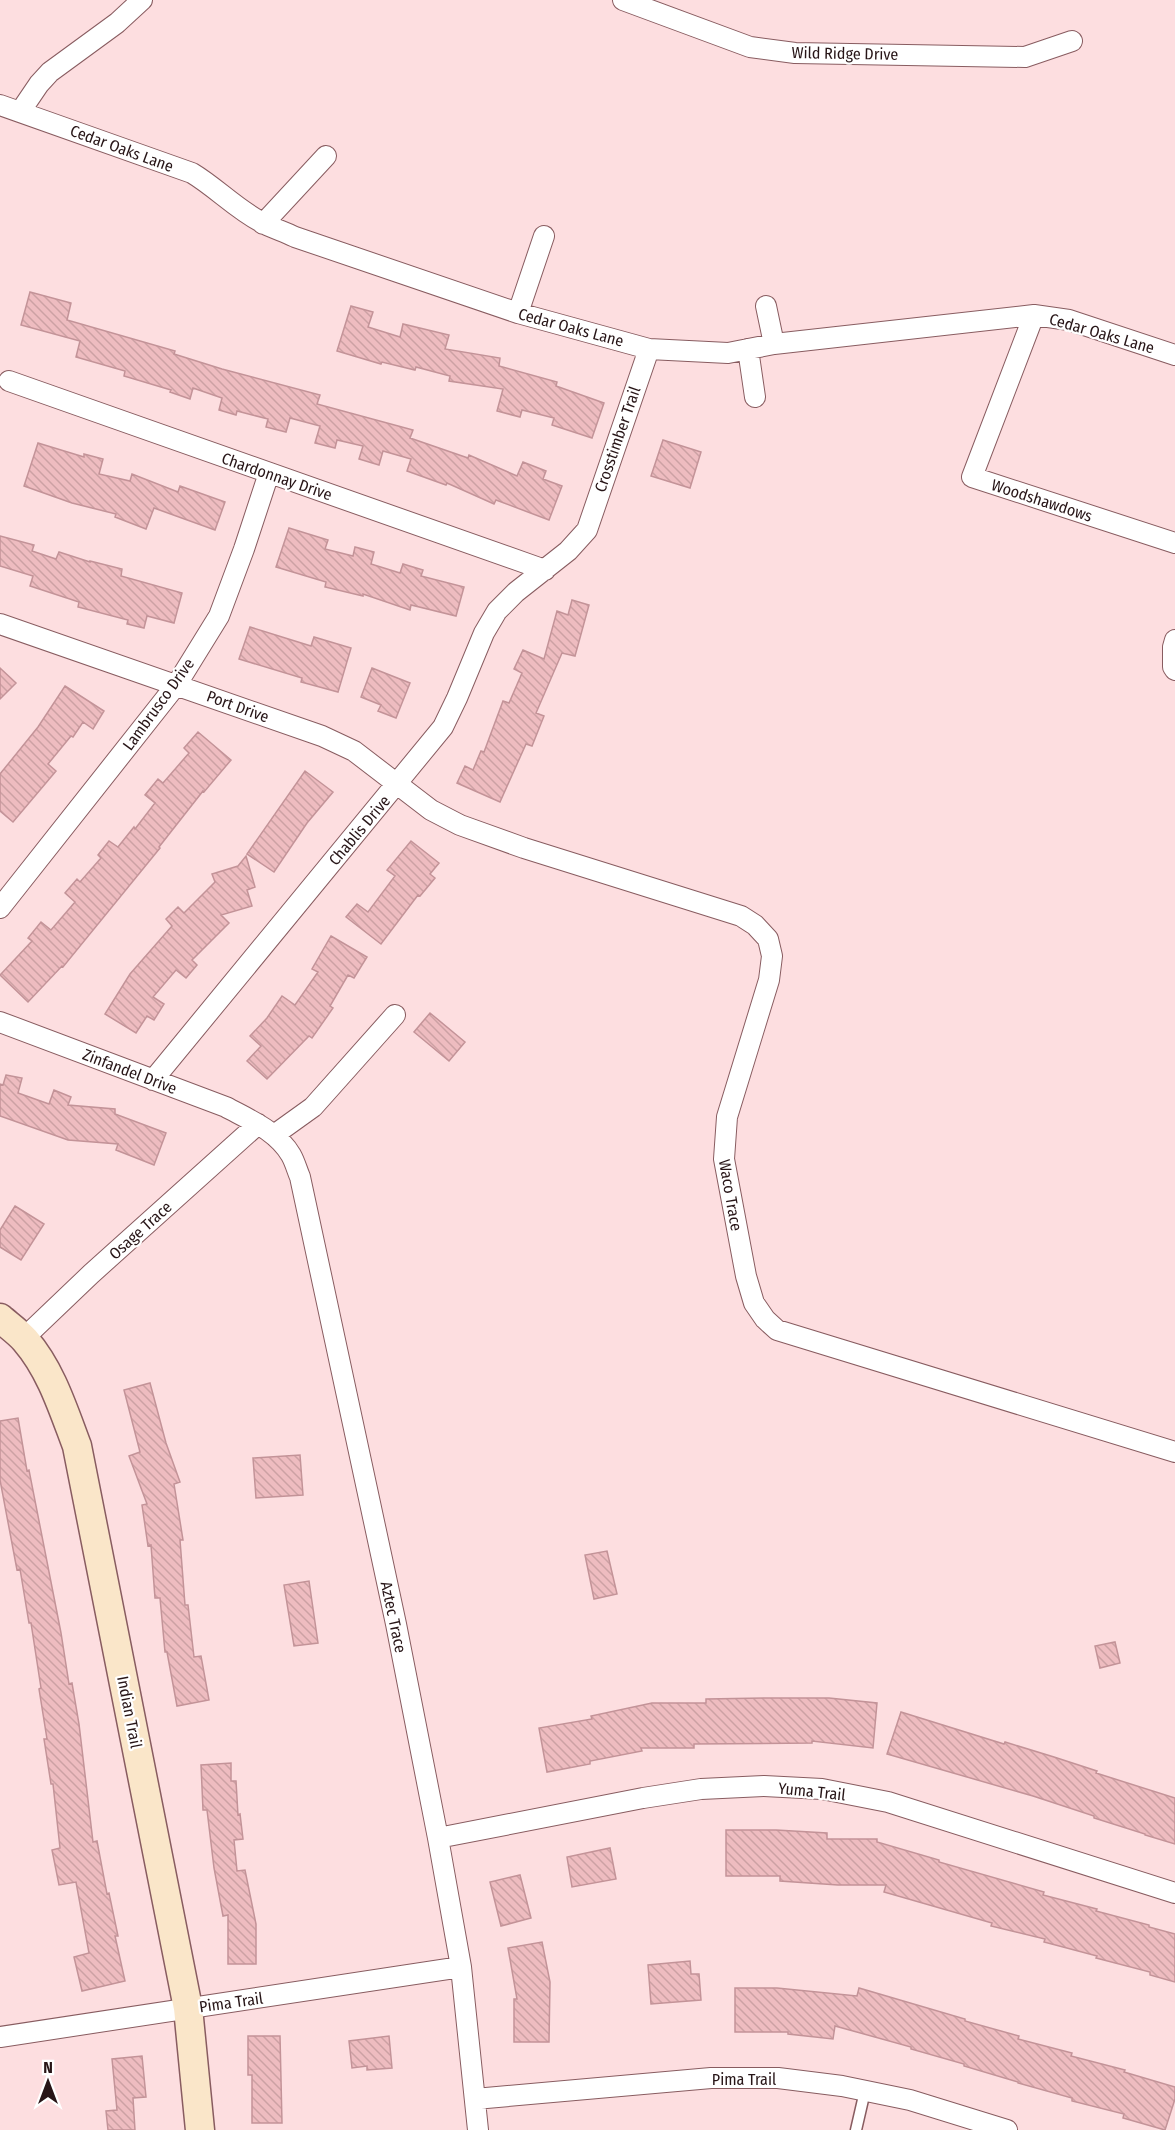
<svg xmlns="http://www.w3.org/2000/svg" width="1175" height="2130" font-family="'Fira Sans Condensed',sans-serif">
<style>
.building{fill:url(#building-back-hatch);stroke:#c39398;stroke-width:1.5}
.lines{fill:none;stroke-linecap:round;stroke-linejoin:round}
.lane-casing{stroke:#885c60;stroke-width:13}
.street-casing{stroke:#885c60;stroke-width:22}
.secondary-casing{stroke:#885c60;stroke-width:31}
.lane{stroke:#fff;stroke-width:10}
.street{stroke:#fff;stroke-width:20}
.secondary{stroke:#fae6c9;stroke-width:28}
.labels{text-anchor:middle;stroke-width:4.5;stroke-linejoin:round;paint-order:stroke}
.street-label{font-size:16px;fill:#271517;stroke:#fff}
</style>
<defs>
<pattern id="building-back-hatch" width="6" height="6" patternUnits="userSpaceOnUse" patternTransform="scale(1.5)"><rect width="6" height="6" fill="#eebcc0"/><path d="M-1 5l2 2M0 0l6 6M5-1l2 2" fill="none" stroke="#cca1a4"/></pattern>
</defs>
<rect width="100%" height="100%" fill="#fddee0"/>
<!-- building -->
<path class="building" d="M30,292l41,11 -4,17 108,31 -1,3 48,15 98,26 -3,9 96,26 -3,8 58,20 1,-3 48,21 6,-14 23,9 -3,8 19,7 -13,34 -53,-20 -2,4 -47,-21 -1,2 -39,-14 4,-12 -28,-8 -4,14 -20,-6 4,-13 -26,-6 -2,8 -20,-5 5,-17 -30,-8 -4,14 -20,-5 2,-8 -31,-8 -1,4 -17,-5 3,-12 -29,-10 -3,11 -20,-7 1,-2 -47,-14 1,-5 -49,-14 4,-16 -59,-16z
M351,306l22,6 -5,15 32,10 3,-13 46,11 -4,14 55,9 -1,8 58,16 -1,4 48,17 -12,35 -40,-13 2,-7 -32,-8 -2,7 -23,-6 6,-22 -54,-8 1,-5 -34,-9 -1,3 -33,-8 -1,2 -44,-13z
M663,440l38,12 -11,36 -39,-12z
M38,443l46,14v-3l19,5 -4,15 31,7 2,-7 46,18 2,-6 45,16 -10,28 -61,-22 -8,21 -31,-12 1,-3 -44,-11 -48,-17z
M289,528l39,12 -3,9 28,7 2,-9 19,5 -3,12 29,9 3,-9 20,6 -2,6 43,11 -8,29 -45,-11 -1,5 -47,-16v2l-38,-9 1,-5 -50,-15z
M0,536l34,9 -2,6 24,8 3,-7 31,10v-1l32,8 -1,7 61,17 -8,30 -27,-7 -3,12 -17,-4 1,-4 -50,-13 1,-5 -49,-16 3,-10 -33,-10z
M572,600l17,5 -14,51 -13,-3 -26,60 8,3 -12,30 -6,-2 -26,58 -43,-19 8,-17 8,4 8,-19 3,1 19,-51 6,2 13,-30 -8,-4 9,-19 21,9 13,-48 11,4z
M250,627l61,19 3,-9 37,11 -13,44 -37,-10 1,-4 -63,-19z
M0,668l16,15 -16,16z
M372,668l38,15 -14,35 -18,-7 3,-6 -20,-8z
M65,686l39,25 -11,18 -10,-7 -10,15 -2,-1 -23,28 8,7 -43,51 -13,-11v-37l38,-47z
M198,732l33,28 -27,32 -1,-1 -44,56 1,1 -97,119 -1,-1 -34,36 -28,-27 32,-34 -4,-3 13,-16 10,8 24,-28 -10,-9 12,-14 3,3 21,-24 -3,-3 11,-14 9,6 16,-20 1,2 20,-26 -10,-8 13,-16 5,4 26,-30 -5,-5z
M305,771l28,21 -26,31 -33,49 -27,-18z
M411,841l28,22 -9,11 5,4 -15,18 -2,-1 -37,49 -35,-27 11,-13 11,8 27,-36 -8,-6z
M246,856l9,31 -8,3 5,16 -31,9 8,8 -37,37 5,5 -11,13 -10,-8 -23,27 11,7 -10,16 -7,-4 -11,17 -31,-19 25,-40 42,-48 -6,-7 12,-12 6,6 31,-31 -3,-8 26,-8z
M331,936l36,21 -13,21 -6,-3 -18,31 3,2 -21,30 -3,-2 -42,43 -20,-18 14,-15 -11,-10 17,-18 15,-22 13,9 23,-33 -6,-3z
M430,1013l35,29 -16,19 -35,-29z
M6,1075l16,3 -4,15 31,11 5,-14 17,7 -3,8 47,4v5l51,19 -12,32 -38,-15 2,-6 -50,-4 -68,-24v-32l3,1z
M15,1206l29,18 -23,36 -21,-13v-17z
M150,1383l16,60 14,39 -6,2 9,56h-3l5,65h3l6,52 7,-1 8,44 -32,6 -10,-54h-2l-5,-54h-5l-4,-53 -3,1 -6,-41 5,-1 -18,-48 11,-4 -16,-62z
M18,1418l9,53 2,-1 32,163 8,51 3,-1 7,41 14,118 4,-1 10,53 2,-1 9,43h-3l10,45 -43,10 -8,-34 15,-4 -13,-71 -17,3 -7,-35 8,-2 -7,-64h-2l-7,-45h3l-8,-50 2,-1 -10,-65h-2l-9,-54 -3,1 -17,-90v-59z
M300,1455l3,40 -47,3 -3,-40z
M607,1551l10,43 -23,5 -9,-44z
M309,1581l9,62 -24,3 -10,-61z
M1115,1642l5,21 -20,5 -5,-22z
M768,1698h61l48,5 -4,45 -61,-7v2l-118,1v4h-53l1,3 -52,10v3l-43,8 -8,-44 53,-9 -1,-3 61,-13h54v-4z
M901,1712l103,32 1,-2 49,15 43,14 -1,2 79,25v46l-30,-9v-1l-51,-16v-2l-61,-20 -146,-42z
M231,1763v18h5l2,34 2,-1 3,25 -9,1 3,31 8,-1 11,54v40h-28v-49l-5,1 -9,-48 -7,-58h-4l-2,-45z
M726,1830h50l51,3v6h50v3l62,18v2l105,30 -1,3 54,14 -1,2 53,14v2l26,7v48l-25,-7v-3l-54,-14 1,-2 -53,-14 1,-3 -54,-13 1,-3 -108,-31 2,-7h-48l-58,-4v-5h-54z
M610,1848l6,31 -44,8 -5,-30z
M520,1875l11,43 -30,8 -11,-44z
M542,1942l8,40 -1,60h-35v-43h3l-9,-51z
M690,1961l1,13h8l2,26 -50,4 -3,-39z
M735,1988h42l80,8 2,-8 106,31v2l54,15 -1,3 54,14 -1,3 54,14 -1,2 51,15v12l-10,31 -42,-12 1,-4 -52,-13v-3l-54,-15v-1l-54,-16v-2l-53,-15v-2l-76,-21 -2,13 -45,-5v-2h-53z
M248,2036h32l2,87h-30v-48h-4z
M389,2036l3,32 -25,2v-4l-15,2 -3,-27z
M142,2056l4,41 -13,1 2,32h-27l-2,-19 11,-1 -5,-51z"/>
<g class="lines">
<defs>
<path id="lane" d="M856,2130l9,-39"/>
<path id="street" d="M623,0l127,47 45,6 230,4 47,-16
M0,105l192,68c25,15 46,38 73,51 10,5 20,8 30,13l223,76 131,36 79,4 46,-9 260,-29 35,5 106,35
M20,112l19,-28 11,-12 67,-49 25,-23
M263,224l63,-68
M766,306l8,38
M518,313l26,-77
M1034,315l-62,162 203,66
M748,349l7,48
M9,381l536,189
M0,624l322,112 32,15 77,59 29,15 64,23 217,68 14,9 13,14 4,17 -3,24 -42,137 -3,42 22,117 8,27 11,16 12,11 398,122
M1175,640l-2,7v20l2,3
M0,908l177,-224 42,-68 25,-67 25,-76
M0,1022l226,85c24,13 51,24 65,48 4,7 6,15 9,22l96,447 42,214 23,129 17,163
M153,1080l290,-353 14,-29 27,-65 13,-22 19,-19 52,-41 19,-21 62,-181
M274,1135l39,-28 82,-92
M24,1338l67,-64 167,-150
M438,1838l205,-40 58,-9 63,-3 58,3 66,13 287,91
M0,2037l461,-70
M475,2099l236,-21h67l64,8 68,14 97,30"/>
<path id="secondary" d="M0,1318c8,7 18,14 25,22 26,30 38,69 52,106l111,562 12,122"/>
</defs>
<!-- lane casing -->
<use href="#lane" class="lane-casing"/>
<!-- street casing -->
<use href="#street" class="street-casing"/>
<!-- secondary casing -->
<use href="#secondary" class="secondary-casing"/>
<!-- lane -->
<use href="#lane" class="lane"/>
<!-- street -->
<use href="#street" class="street"/>
<!-- secondary -->
<use href="#secondary" class="secondary"/>
</g>
<g class="labels">
<!-- street labels -->
<g class="street-label">
<text transform="translate(845 53) rotate(1)" y="6">Wild Ridge Drive</text>
<text transform="translate(122 148) rotate(20)" y="6">Cedar Oaks Lane</text>
<text transform="translate(571 327) rotate(15)" y="6">Cedar Oaks Lane</text>
<text transform="translate(1102 333) rotate(16)" y="6">Cedar Oaks Lane</text>
<text transform="translate(617 439) rotate(-71)" y="6">Crosstimber Trail</text>
<text transform="translate(277 476) rotate(19)" y="6">Chardonnay Drive</text>
<text transform="translate(1042 500) rotate(18)" y="6">Woodshawdows</text>
<text transform="translate(158 704) rotate(-54)" y="6">Lambrusco Drive</text>
<text transform="translate(238 706) rotate(20)" y="6">Port Drive</text>
<text transform="translate(359 830) rotate(-50)" y="6">Chablis Drive</text>
<text transform="translate(130 1071) rotate(21)" y="6">Zinfandel Drive</text>
<text transform="translate(731 1195) rotate(80)" y="6">Waco Trace</text>
<text transform="translate(140 1230) rotate(-42)" y="6">Osage Trace</text>
<text transform="translate(394 1617) rotate(78)" y="6">Aztec Trace</text>
<text transform="translate(130 1712) rotate(79)" y="6">Indian Trail</text>
<text transform="translate(812 1791) rotate(6)" y="6">Yuma Trail</text>
<text transform="translate(231 2002) rotate(-8)" y="6">Pima Trail</text>
<text x="744" y="2085">Pima Trail</text>
</g>
</g>
<!-- north arrow -->
<g transform="translate(48 2082)" stroke="#ffffff" stroke-width="4.5" paint-order="stroke">
<path d="M0-4.5L10 22L0 15L-10 22Z" fill="#271517"/>
<text y="-9" font-size="16" font-weight="bold" text-anchor="middle" fill="#271517">N</text>
</g>
</svg>
